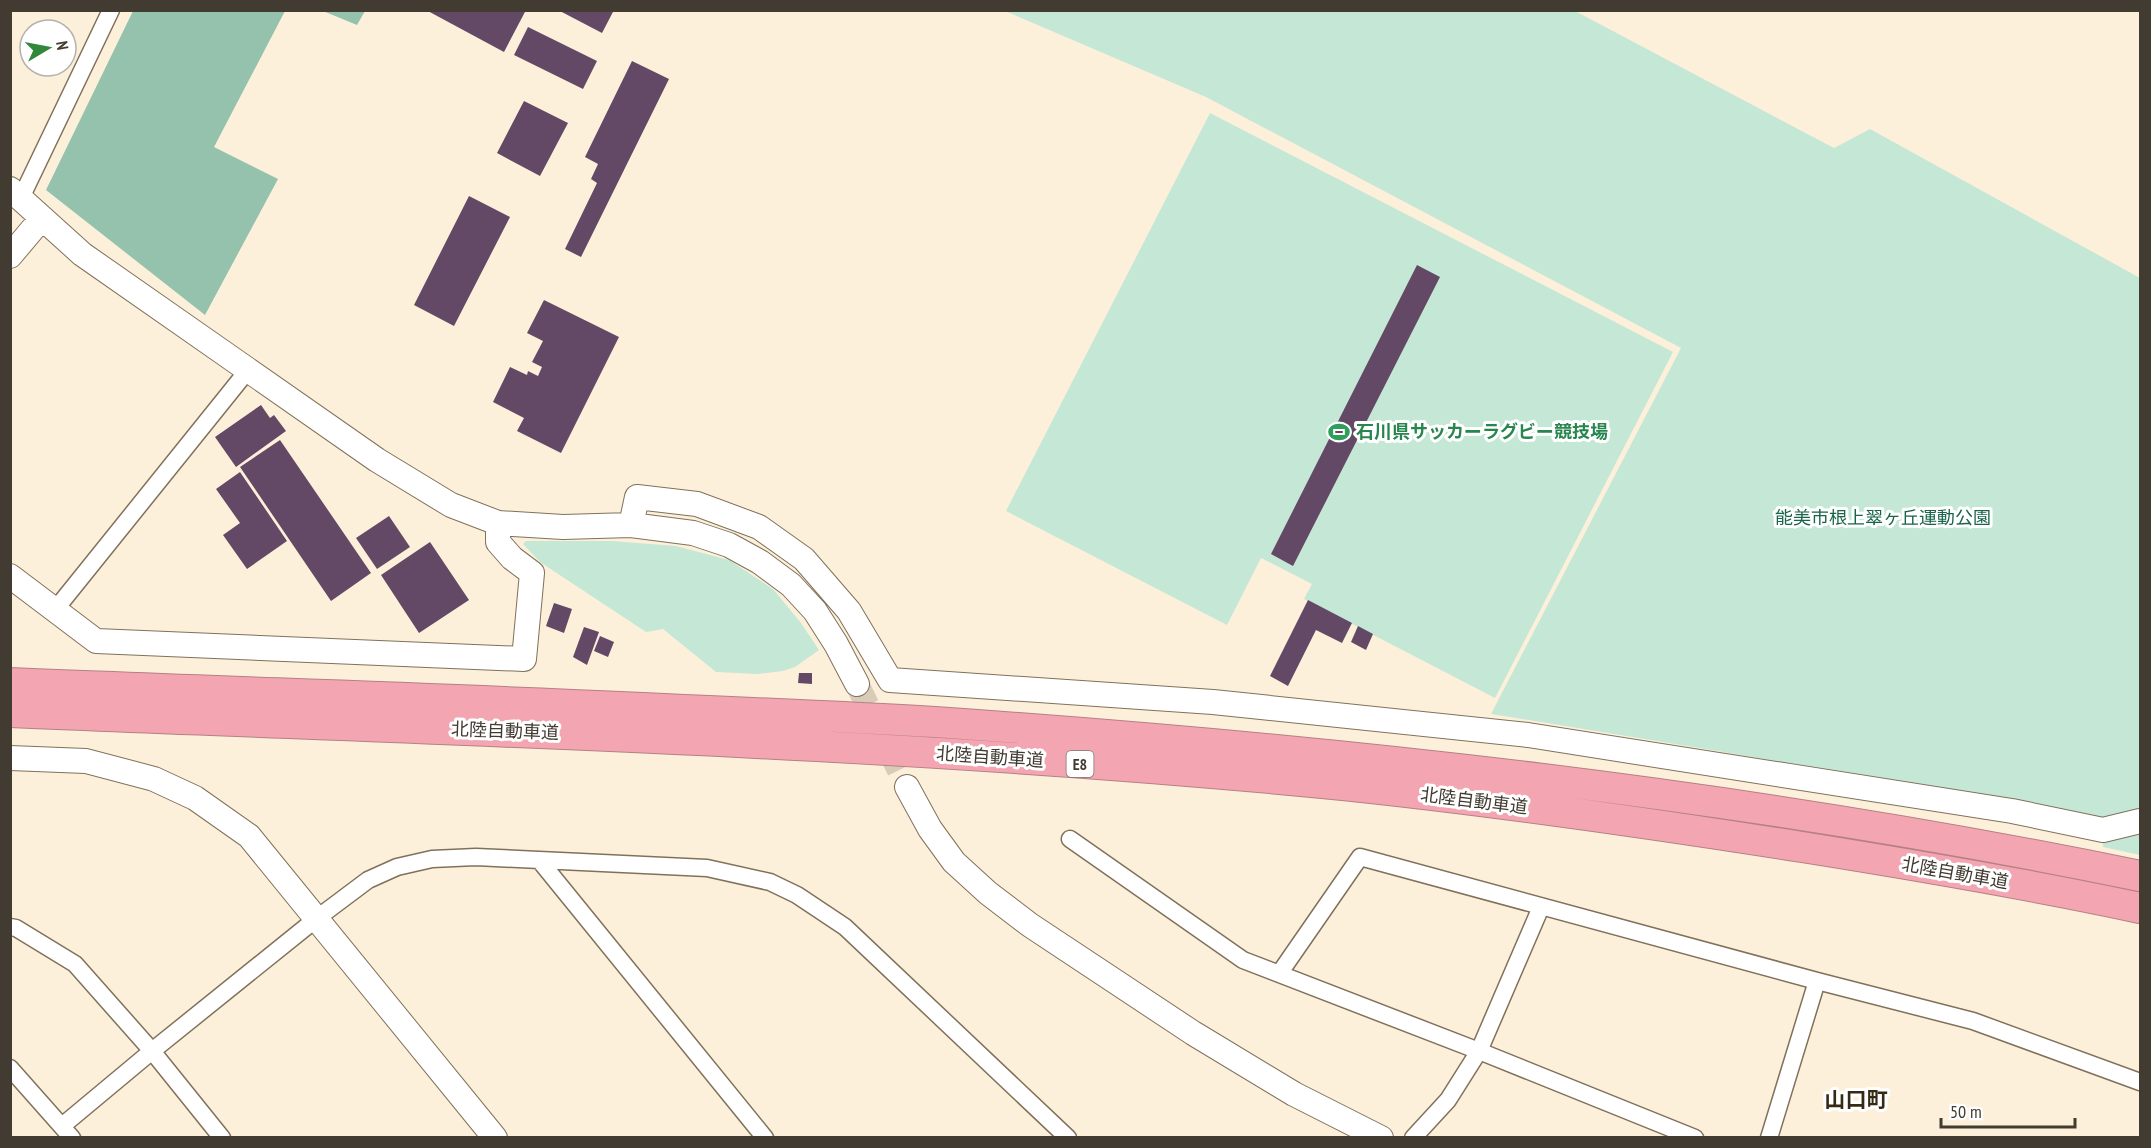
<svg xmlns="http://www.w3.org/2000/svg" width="2151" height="1148" font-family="'PT Sans Narrow','Noto Sans JP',sans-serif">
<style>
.green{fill:#c5e7d6}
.forest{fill:#95c2ad}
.building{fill:#634965}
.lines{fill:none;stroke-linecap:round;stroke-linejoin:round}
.secondary-tunnel{stroke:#d8ccb9;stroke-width:24;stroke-dasharray:24 12;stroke-linecap:butt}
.street-casing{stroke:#80715a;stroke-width:19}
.secondary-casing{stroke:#80715a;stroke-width:26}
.highway-casing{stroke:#b58084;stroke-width:32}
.street{stroke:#fff;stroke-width:16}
.secondary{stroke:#fff;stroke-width:24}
.highway{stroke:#f3a5b1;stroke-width:30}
.labels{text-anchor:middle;stroke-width:6;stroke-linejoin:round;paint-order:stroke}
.shield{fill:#fff;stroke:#7b766f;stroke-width:1.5}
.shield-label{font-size:16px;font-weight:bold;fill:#423b31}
.leisure-label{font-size:18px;font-weight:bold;fill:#27864d;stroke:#fff;text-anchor:start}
.park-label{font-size:18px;fill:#19654a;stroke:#fff}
.street-label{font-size:18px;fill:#423b31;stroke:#fff}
.quarter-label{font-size:21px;font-weight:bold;fill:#362a15;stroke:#fff}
</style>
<rect width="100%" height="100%" fill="#fdf0db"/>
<!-- green -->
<path class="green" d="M1005,11h570l259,137 36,-19 270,149v577l-37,-8 -2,-25c-203,-42 -406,-75 -610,-108l190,-366 -475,-251z
M1210,113l463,239 -178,346 -191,-99 8,-15 -51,-26 -34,67 -221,-114z
M526,541h86l64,5 53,14 44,29 28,34 18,27 -24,17 -12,4 -25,3 -42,-2 -53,-43 -17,3 -106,-70 -17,-18z"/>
<!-- forest -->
<path class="forest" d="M133,11h152l-71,136 64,32 -73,136 -159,-125z
M323,11h42l-8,14z"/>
<!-- building -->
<path class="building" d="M426,10h100l-22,42z
M558,10h56l-12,23z
M528,27l69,34 -14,28 -69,-34z
M632,61l37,18 -88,178 -16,-8 32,-66 -6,-4 7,-15 -13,-7z
M524,101l44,22 -28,53 -43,-23z
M469,196l41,21 -56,109 -40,-21z
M1417,265l23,12 -147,289 -22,-12z
M544,300l75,37 -58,116 -44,-22 7,-13 -31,-16 17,-35 17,8 1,-4 10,5 4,-9 -10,-5 11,-21 -16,-8z
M261,405l9,13 4,-3 12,16 -50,36 -21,-30z
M280,440l91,133 -40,28 -91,-134z
M240,472l47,69 -40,28 -24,-34 17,-12 -24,-34z
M389,516l21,31 -33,22 -21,-31z
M430,542l39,58 -50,33 -38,-58z
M1308,600l44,23 -10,20 -26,-13 -28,56 -18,-10z
M554,603l18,6 -8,24 -18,-7z
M1358,626l15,8 -7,16 -15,-8z
M584,627l15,5 -12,33 -14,-8z
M600,636l14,6 -6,15 -14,-6z
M799,673h13v11l-14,-1z"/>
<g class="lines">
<!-- secondary-tunnel -->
<path class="secondary-tunnel" d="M857,684l50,103"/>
<defs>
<path id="street" d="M21,198l90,-188
M55,610l193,-240
M1070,839l173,121 236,91 216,87
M540,861l225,277
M10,927l6,1 59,36 77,87 70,87
M1279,974l81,-117 457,124 -48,157
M1817,981l156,40 167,61
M10,1068l62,70
M62,1126l90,-75 164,-132 52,-39 29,-13 35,-8 44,-2 231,11 63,14 27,13 48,32 223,211
M1413,1138l35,-38 31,-49 62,-144"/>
<path id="secondary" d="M10,189l72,65 295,206 74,45 47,18 65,4 68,-2 62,8 36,12 31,17 31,23 24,26 21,33 21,40
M10,256l32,-38
M631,525l6,-28 60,7 62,23 45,32 45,52 41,69 323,22 315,33 484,76 91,19 37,-9
M10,576l86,65 428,18 8,-86 -20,-15 -14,-16v-19
M10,758l76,3 68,18 41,19 54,38 246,302
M907,787l23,42 24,33 34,31 42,32 163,108 101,61 87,44"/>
<path id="highway" d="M10,683c241,10 481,17 721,29 68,3 136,6 204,10 404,28 809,72 1205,154
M10,712c445,19 890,29 1333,73 153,16 306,38 459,62 113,18 226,37 338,61"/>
</defs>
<!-- street casing -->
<use href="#street" class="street-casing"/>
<!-- secondary casing -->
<use href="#secondary" class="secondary-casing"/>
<!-- highway casing -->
<use href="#highway" class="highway-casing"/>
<!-- street -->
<use href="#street" class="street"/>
<!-- secondary -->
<use href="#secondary" class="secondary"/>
<!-- highway -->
<use href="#highway" class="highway"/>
</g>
<!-- icons -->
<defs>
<symbol id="stadium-bare" viewBox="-9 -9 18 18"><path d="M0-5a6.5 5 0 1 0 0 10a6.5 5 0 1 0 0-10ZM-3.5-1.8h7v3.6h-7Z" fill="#2e9e5b" stroke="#fff" stroke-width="2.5" paint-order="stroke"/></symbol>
</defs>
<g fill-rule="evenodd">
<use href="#stadium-bare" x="1324" y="417" width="30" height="30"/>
</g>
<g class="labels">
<!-- shield labels -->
<rect class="shield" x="1066.5" y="751" width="27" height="26" rx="4.5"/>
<g class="shield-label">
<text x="1080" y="770">E8</text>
</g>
<!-- leisure labels -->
<g class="leisure-label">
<text x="1356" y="438">石川県サッカーラグビー競技場</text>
</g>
<!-- park labels -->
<g class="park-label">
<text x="1883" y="524">能美市根上翠ヶ丘運動公園</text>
</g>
<!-- street labels -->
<g class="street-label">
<text transform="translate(505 731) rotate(2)" y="6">北陸自動車道</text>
<text transform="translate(990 757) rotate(4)" y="6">北陸自動車道</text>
<text transform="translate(1474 801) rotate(7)" y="6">北陸自動車道</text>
<text transform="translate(1955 873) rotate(10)" y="6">北陸自動車道</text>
</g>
<!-- quarter labels -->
<g class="quarter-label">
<text x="1856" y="1107">山口町</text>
</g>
</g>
<!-- border -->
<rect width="2151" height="1148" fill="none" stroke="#423b31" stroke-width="24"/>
<!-- north arrow -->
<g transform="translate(48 48) rotate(80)"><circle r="28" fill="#ffffff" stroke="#b3b1ad" stroke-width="1.5"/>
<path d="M0-4.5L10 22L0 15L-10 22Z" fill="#308838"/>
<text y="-9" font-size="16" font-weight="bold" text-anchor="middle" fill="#423b31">N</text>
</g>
<!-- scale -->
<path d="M1941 1118v9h134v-9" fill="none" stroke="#423b31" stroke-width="3"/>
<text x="1950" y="1118" font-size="18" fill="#423b31" stroke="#ffffff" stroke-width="4.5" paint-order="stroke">50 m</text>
</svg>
